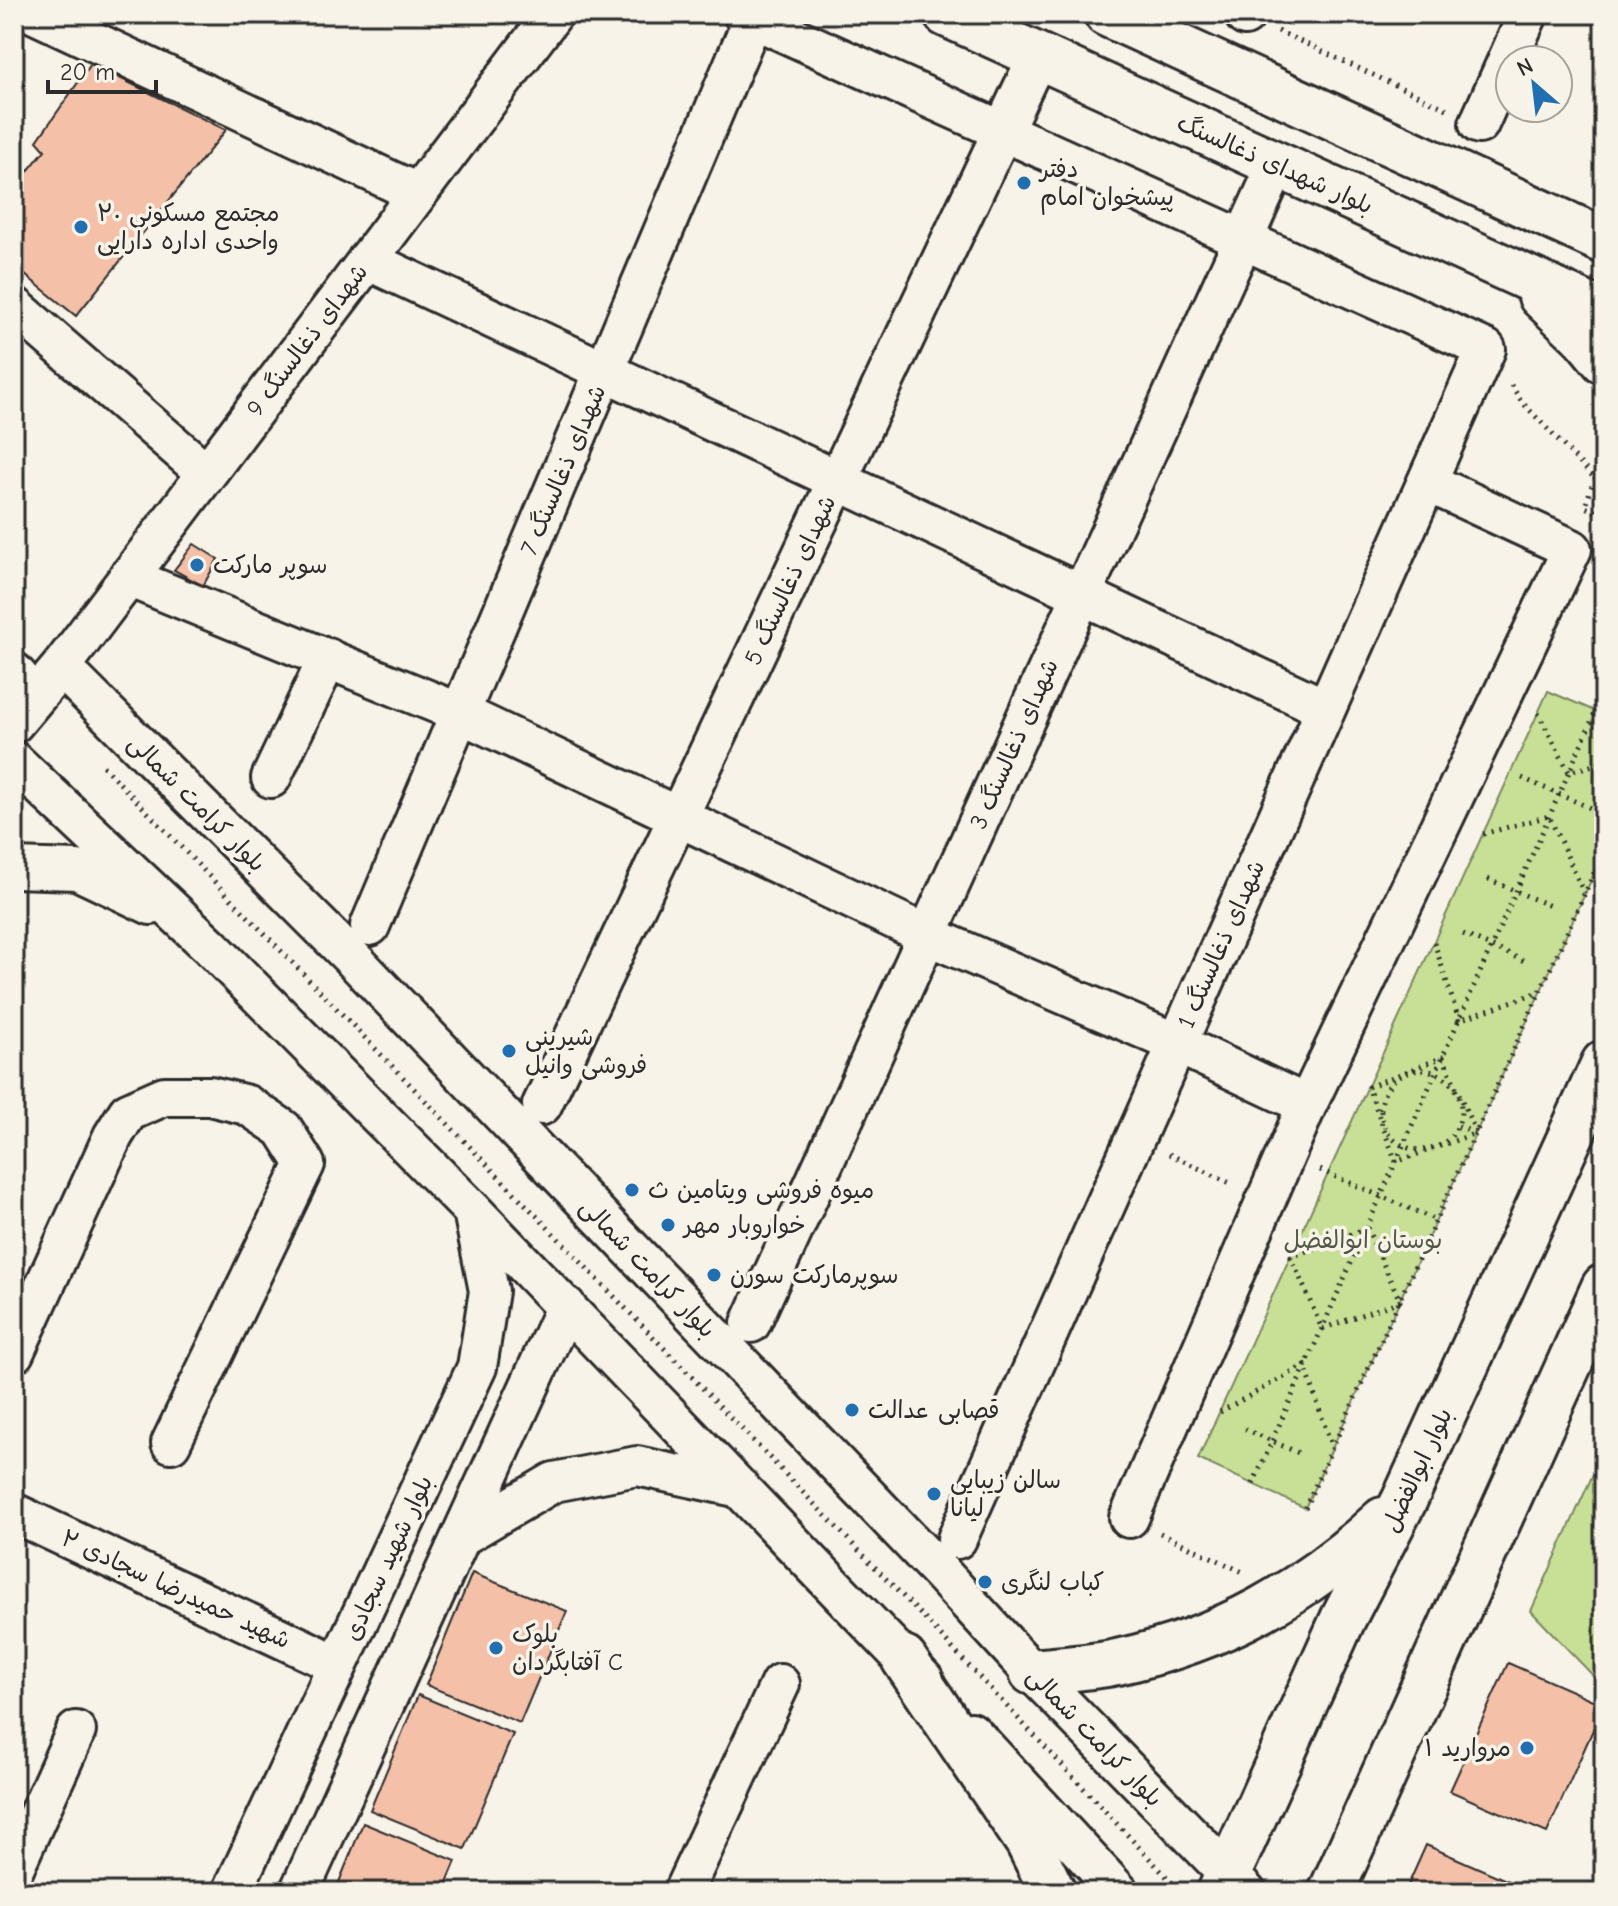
<svg xmlns="http://www.w3.org/2000/svg" width="1618" height="1906" font-family="'Comic Neue','Playpen Sans Arabic',sans-serif">
<style>
.green{fill:#c7e096;stroke:#798660;stroke-width:2}
.building{fill:#f5c0a8;stroke:#2b2b2b;stroke-width:2}
.lines{fill:none;stroke-linecap:round;stroke-linejoin:round}
.minor-casing{stroke:#2b2b2b;stroke-width:44}
.major-casing{stroke:#2b2b2b;stroke-width:50}
.path{stroke:#2b2b2b;stroke-width:5;stroke-dasharray:2 6;stroke-linecap:butt}
.minor{stroke:#f7f3e8;stroke-width:38}
.major{stroke:#f7f3e8;stroke-width:44}
.poi-dot{fill:#1f6fb2;stroke:#f7f3e8;stroke-width:3}
.labels{text-anchor:middle;stroke-width:7;stroke-linejoin:round;paint-order:stroke}
.street-label{font-size:24px;fill:#2b2b2b;stroke:#f7f3e8}
.poi-label{font-size:24px;fill:#2b2b2b;stroke:#f7f3e8;text-anchor:start}
.park-label{font-size:24px;fill:#525846;stroke:#f7f3e8}
</style>
<rect width="100%" height="100%" fill="#f7f3e8"/>
<filter id="ink" filterUnits="userSpaceOnUse"><feTurbulence type="fractalNoise" baseFrequency=".0125" numOctaves="2"/><feDisplacementMap in="SourceGraphic" scale="16" xChannelSelector="R" yChannelSelector="G"/><feConvolveMatrix kernelMatrix="1 2 1 2 8 2 1 2 1" color-interpolation-filters="sRGB"/></filter>
<g filter="url(#ink)">
<!-- green -->
<path class="green" d="M1548,691l56,24v137l-299,656 -107,-49z
M1604,1450v237l-73,-76z"/>
<!-- building -->
<path class="building" d="M91,64l135,66 -150,186 -62,-50v-78l31,-38 -8,-9z
M194,544l24,15 -15,27 -29,-16z
M472,1573l95,38 -47,112 -94,-38z
M1508,1663l96,42 -57,128 -97,-42z
M418,1695l95,39 -48,115 -95,-39z
M363,1823l93,38 -13,31h-108z
M1426,1845l96,42 -2,5h-115z"/>
<g class="lines">
<defs>
<path id="minor" d="M35,14l382,179
M743,14l743,335 -529,1190
M1245,16l1,-2
M1479,124l49,-110
M367,260l959,449
M14,306l192,167
M128,577l332,136 467,222 249,108 131,62
M61,667l295,295 586,612 90,98 214,220
M14,672l22,25
M14,723l47,-56 492,-653
M14,761l195,184 264,266 451,469
M271,778l57,-120
M14,868l63,2 74,35
M370,926l385,-912
M542,1105l496,-1049
M751,1323l526,-1158
M14,1353l99,-217 15,-24 36,-16h46l37,9 36,24 22,35 -134,279
M14,1513l324,152
M1129,1518l178,-413 265,-556 -145,-67
M462,1536l92,-54 83,-16 103,22
M971,1732l148,160
M14,1868l62,-137
M232,1892l245,-525 12,-76 -16,-80
M299,1892l267,-586
M683,1892l97,-208"/>
<path id="major" d="M946,14l658,299
M1107,14l497,227
M1541,296l44,42 19,23
M904,1659l124,183 25,50
M1032,1672c28,-3 57,-4 85,-10 106,-23 187,-69 266,-142
M1220,1892l123,-273 62,-120 199,-436
M1331,1892l273,-605"/>
</defs>
<!-- minor casing -->
<use href="#minor" class="minor-casing"/>
<!-- major casing -->
<use href="#major" class="major-casing"/>
<!-- path -->
<path class="path" d="M1278,31l169,78
M1511,385l11,17 73,77
M1604,465l-12,20 -7,22 19,8
M1538,713l31,59 35,-10
M103,766l820,851 257,274
M1522,778l82,36
M1483,834l66,-18 35,77
M1488,879l62,27
M1463,934l64,28
M1434,942l25,78 80,-28
M1443,1057l33,76 -80,29 -28,-75z
M1381 1110a40 40 0 1 1 80 0a40 40 0 1 1-80 0Z
M1458,1126l18,7
M1169,1154l63,30
M1320,1170l116,50
M1367,1228l33,73 -78,28 -31,-72z
M1220,1412l85,-47 27,83
M1245,1429l56,25
M1253,1484l343,-773
M1305,1508l299,-657
M1160,1533l85,40"/>
<!-- minor -->
<use href="#minor" class="minor"/>
<!-- major -->
<use href="#major" class="major"/>
</g>
</g>
<!-- markers -->
<g class="poi-dot">
<circle cx="1024" cy="183" r="8"/>
<circle cx="81" cy="227" r="8"/>
<circle cx="197" cy="565" r="8"/>
<circle cx="509" cy="1051" r="8"/>
<circle cx="632" cy="1190" r="8"/>
<circle cx="668" cy="1225" r="8"/>
<circle cx="714" cy="1275" r="8"/>
<circle cx="852" cy="1410" r="8"/>
<circle cx="934" cy="1494" r="8"/>
<circle cx="985" cy="1582" r="8"/>
<circle cx="496" cy="1648" r="8"/>
<circle cx="1527" cy="1748" r="8"/>
</g>
<g class="labels">
<!-- street labels -->
<g class="street-label">
<text transform="translate(1275 164) rotate(24)" y="8">بلوار شهدای ذغالسنگ</text>
<text transform="translate(307 340) rotate(-53)" y="8">شهدای ذغالسنگ 9</text>
<text transform="translate(563 470) rotate(-67)" y="8">شهدای ذغالسنگ 7</text>
<text transform="translate(790 580) rotate(-65)" y="8">شهدای ذغالسنگ 5</text>
<text transform="translate(1014 744) rotate(-66)" y="8">شهدای ذغالسنگ 3</text>
<text transform="translate(197 803) rotate(45)" y="8">بلوار کرامت شمالی</text>
<text transform="translate(1221 944) rotate(-66)" y="8">شهدای ذغالسنگ 1</text>
<text transform="translate(648 1268) rotate(46)" y="8">بلوار کرامت شمالی</text>
<text transform="translate(1417 1470) rotate(-65)" y="8">بلوار ابوالفضل</text>
<text transform="translate(388 1558) rotate(-65)" y="8">بلوار شهید سجادی</text>
<text transform="translate(176 1589) rotate(25)" y="8">شهید حمیدرضا سجادی ۲</text>
<text transform="translate(1095 1737) rotate(46)" y="8">بلوار کرامت شمالی</text>
</g>
<!-- poi labels -->
<g class="poi-label">
<text x="1040" y="177">دفتر<tspan x="1040" dy="28">پیشخوان امام</tspan></text>
<text x="97" y="221">مجتمع مسکونی ۲۰<tspan x="97" dy="28">واحدی اداره دارایی</tspan></text>
<text x="213" y="573">سوپر مارکت</text>
<text x="525" y="1045">شیرینی<tspan x="525" dy="28">فروشی وانیل</tspan></text>
<text x="648" y="1198">میوه فروشی ویتامین ث</text>
<text x="684" y="1233">خواروبار مهر</text>
<text x="730" y="1283">سوپرمارکت سورن</text>
<text x="868" y="1418">قصابی عدالت</text>
<text x="950" y="1488">سالن زیبایی<tspan x="950" dy="28">لیانا</tspan></text>
<text x="1001" y="1590">کباب لنگری</text>
<text x="512" y="1642">بلوک<tspan x="512" dy="28">آفتابگردان C</tspan></text>
<text x="1511" y="1756" text-anchor="end">مروارید ۱</text>
</g>
<!-- park labels -->
<g class="park-label">
<text x="1363" y="1248">بوستان ابوالفضل</text>
</g>
</g>
<!-- margin -->
<rect width="1618" height="1906" fill="none" stroke="#f7f3e8" stroke-width="48"/>
<rect x="24" y="24" width="1570" height="1858" fill="none" stroke="#2b2b2b" stroke-width="3" filter="url(#ink)"/>
<!-- north arrow -->
<g transform="translate(1534 84) rotate(332)"><circle r="38" fill="#f7f3e8" stroke="#a5a39c" stroke-width="2"/>
<path d="M0-6L14 30L0 20L-14 30Z" fill="#1f6fb2"/>
<text y="-12" font-size="22" font-weight="bold" text-anchor="middle" fill="#2b2b2b">N</text>
</g>
<!-- scale -->
<path d="M48 80v12h108v-12" fill="none" stroke="#2b2b2b" stroke-width="4"/>
<text x="60" y="80" font-size="24" fill="#2b2b2b" stroke="#f7f3e8" stroke-width="6" paint-order="stroke">20 m</text>
</svg>
